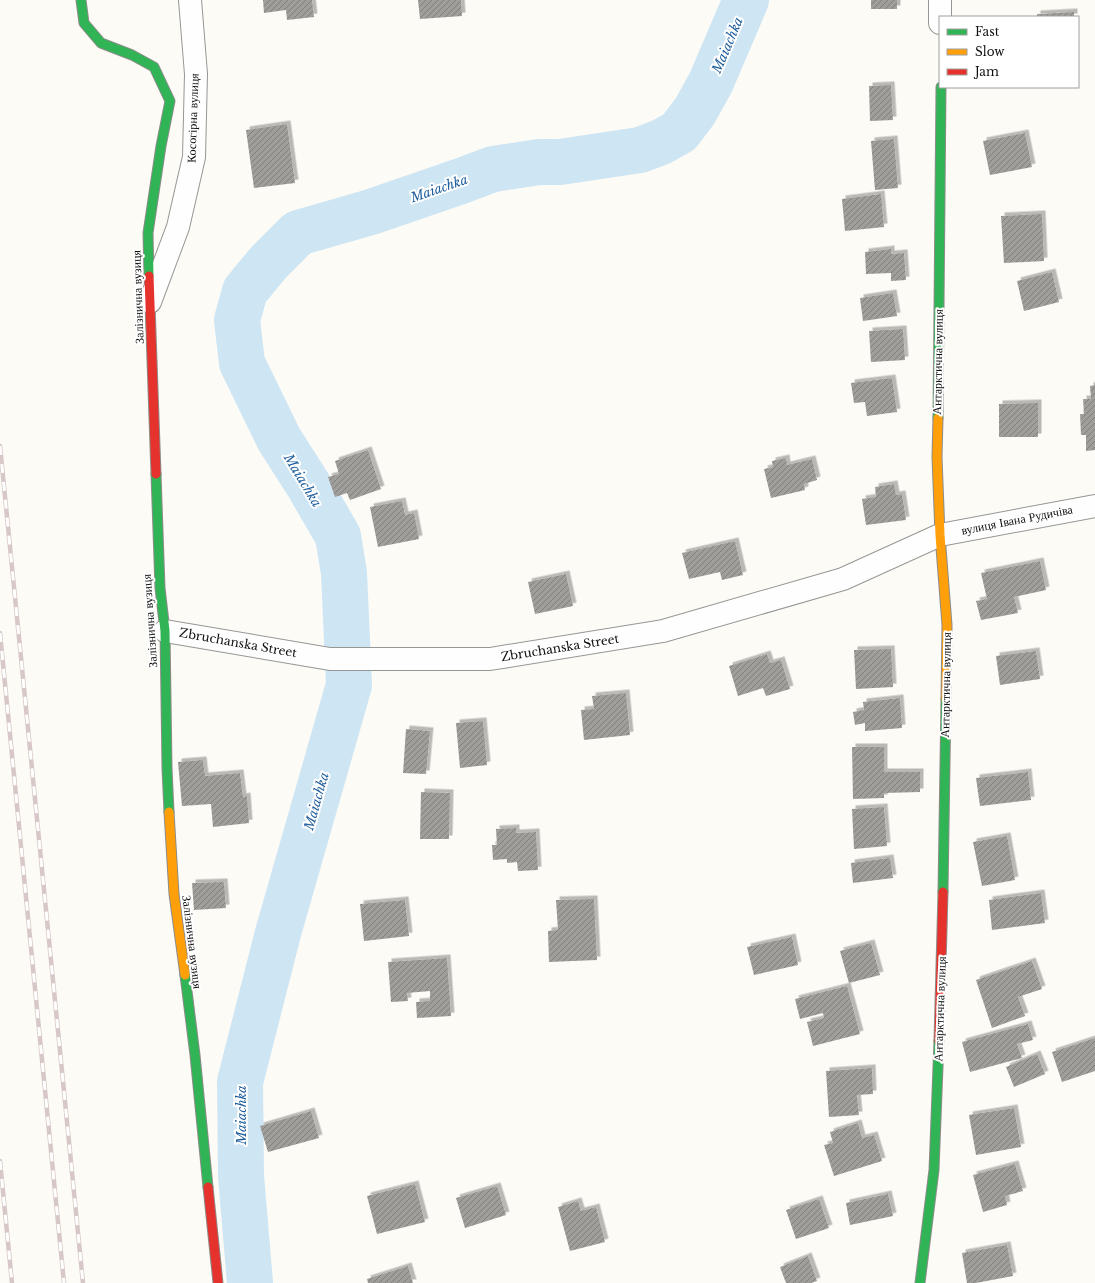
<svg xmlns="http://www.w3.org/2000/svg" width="1095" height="1283" font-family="'Libre Baskerville',serif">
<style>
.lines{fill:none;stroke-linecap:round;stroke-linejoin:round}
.river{stroke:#cee5f4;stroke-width:46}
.building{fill:url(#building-hatch);filter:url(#shadow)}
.street-casing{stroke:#969694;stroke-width:24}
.fast-casing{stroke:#8d8c8a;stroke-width:11}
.slow-casing{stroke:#8d8c8a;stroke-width:11}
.jam-casing{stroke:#8d8c8a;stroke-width:11}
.street{stroke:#fffefe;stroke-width:22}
.fast{stroke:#30b455;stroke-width:9}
.slow{stroke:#ff9f0a;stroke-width:9}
.jam{stroke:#e5322d;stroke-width:9}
.rail-casing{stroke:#d7c7c6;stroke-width:4.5}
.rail{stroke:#fff;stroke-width:3;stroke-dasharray:9;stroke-linecap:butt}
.labels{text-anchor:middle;stroke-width:4;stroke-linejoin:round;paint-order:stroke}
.street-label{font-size:12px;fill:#101010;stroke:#fff}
.water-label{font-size:13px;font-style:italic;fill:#1f5e9c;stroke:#fff}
</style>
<defs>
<pattern id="building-hatch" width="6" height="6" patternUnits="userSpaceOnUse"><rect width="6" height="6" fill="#a09e9b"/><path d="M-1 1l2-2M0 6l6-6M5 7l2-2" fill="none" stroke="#817f7d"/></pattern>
<filter id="shadow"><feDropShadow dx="3.5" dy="-3.5" stdDeviation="0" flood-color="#0004"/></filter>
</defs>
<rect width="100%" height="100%" fill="#fcfbf6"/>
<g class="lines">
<!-- river -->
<path class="river" d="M250,1283l-9,-107 -1,-94 38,-149 71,-248 -5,-112 -6,-37 -29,-50 -30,-47 -37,-76 -5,-43 8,-29 24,-29 29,-29 73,-21 90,-31 32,-12 46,-7h21l80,-12 21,-8 18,-10 16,-21 16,-29 35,-82"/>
</g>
<!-- building -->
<path class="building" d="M263,0h49l2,17 -27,3 -1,-10 -22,3z
M418,0h43l1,16 -42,3z
M871,0h26v9h-26z
M1074,12v5h-37v-3z
M891,85l2,35 -23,1 -1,-35z
M287,124l8,59 -41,5 -8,-58z
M1025,133l7,34 -42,8 -7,-34z
M894,139l4,49 -23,2 -4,-49z
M881,194l3,33 -39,4 -3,-32z
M1042,214l2,47 -40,2 -3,-47z
M891,249v5l13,-1 2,27 -15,1v-8l-25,1 -1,-22z
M1052,272l7,30 -35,9 -7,-30z
M893,293l4,23 -34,5 -3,-23z
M903,329l2,31 -34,2 -2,-31z
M892,378l5,34 -30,4 -2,-14 -11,1 -3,-20z
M1095,385v65l-9,1v-16h-5l-1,-21h4l-1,-15h8l-1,-13z
M1038,403v34h-39v-33z
M368,450l13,39 -31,11 -3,-7 -12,4 -7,-20 11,-3 -4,-13z
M786,458l1,7 25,-6 5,21 -13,4 1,6 -34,8 -7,-29 9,-2 -1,-6z
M894,484l2,11 6,-1 4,26 -40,5 -4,-26 14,-2 -1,-10z
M402,501l3,14 9,-2 5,26 -41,8 -8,-40z
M735,541l8,34 -21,5 -2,-8 -31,7 -7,-26z
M1040,561l6,29 -32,7 4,16 -37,7 -5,-19 11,-2 -6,-26z
M566,574l7,32 -38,8 -7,-32z
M891,649l2,38 -37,2 -2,-39z
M1036,651l4,28 -40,6 -4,-29z
M767,654l3,9 11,-3 9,29 -24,7 -3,-8 -25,8 -9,-30z
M626,693l4,42 -46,5 -3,-30 13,-1 -2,-13z
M900,698l2,30 -37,3v-8l-10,2 -2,-13 11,-2 -1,-8z
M483,721l4,44 -27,3 -4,-45z
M406,729l24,2 -4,43 -23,-1z
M852,747h32v25h36v20l-36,1v5l-31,1z
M203,760l2,16 35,-3 3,24 4,-1 2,27 -36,4 -2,-23 -29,2 -4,-44z
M1028,772l3,28 -51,6 -4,-28z
M421,792l29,1 -1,46h-29z
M884,807l3,39 -33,3 -2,-40z
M516,828v5l20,-1 2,38 -20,1 -1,-9 -10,1v-4l-14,1 -1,-15h5l-1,-16z
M1007,836l8,44 -33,6 -9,-44z
M890,858l3,20 -40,5 -2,-20z
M224,882l2,26 -32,2 -2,-27z
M1041,893l4,30 -53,7 -3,-30z
M594,899l3,61 -48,2 -1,-31 10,-1 -2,-30z
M405,900l4,36 -45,5 -4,-37z
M792,937l6,28 -44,10 -7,-28z
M871,943l9,32 -31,8 -9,-32z
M447,958l4,58 -34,2 -1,-16 14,-1v-10l-23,2 1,8 -17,1 -3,-40z
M1032,961l10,28 -24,8 7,19 -33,12 -16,-48z
M847,986l13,48 -47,12 -6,-24 17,-4 -1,-5 -23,6 -5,-20z
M1028,1024l5,16 -16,4 5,14 -52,14 -8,-30z
M1095,1038v33l-33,11 -10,-30z
M1037,1054l8,20 -31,13 -8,-20z
M872,1068l1,26 -16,1 2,20 -30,2 -3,-46z
M1014,1108l7,39 -45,8 -7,-40z
M311,1111l8,27 -51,14 -8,-26z
M858,1123l4,15 12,-3 8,26 -48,15 -10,-31 9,-2 -3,-11z
M1015,1164l8,27 -18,5 2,9 -24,7 -10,-37z
M415,1184l10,38 -48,12 -10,-38z
M497,1186l9,29 -41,13 -9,-30z
M888,1194l5,22 -43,9 -4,-22z
M819,1199l10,29 -33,11 -10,-29z
M578,1201l3,10 15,-4 9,35 -35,9 -12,-44z
M1007,1245l6,31 -37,7h-9l-5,-30z
M808,1256l9,25 -6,2h-25l-6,-16z
M408,1266l5,17h-45l-1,-4z"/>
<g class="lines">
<defs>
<path id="street" d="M940,0v23
M150,302l28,-75 16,-70 2,-83 -6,-74
M165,631l165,28h160l173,-28 180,-52 97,-44 155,-29"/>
<path id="fast" d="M81,0l3,23 17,20 31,12 22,12 16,34 -9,45 -13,87 1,43
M938,418l3,-331
M156,474l4,114 5,43 2,137 2,44
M943,892l3,-193
M185,975l10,80 13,132
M920,1283l14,-113 5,-129"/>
<path id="slow" d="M938,418l-1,39 3,78 7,90 -1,74
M169,812l5,82 11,81"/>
<path id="jam" d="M149,276l7,198
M939,1041l4,-149
M208,1187l10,96"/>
</defs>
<!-- street casing -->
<use href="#street" class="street-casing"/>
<!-- fast casing -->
<use href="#fast" class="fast-casing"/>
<!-- slow casing -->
<use href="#slow" class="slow-casing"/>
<!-- jam casing -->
<use href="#jam" class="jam-casing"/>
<!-- street -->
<use href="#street" class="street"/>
<!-- fast -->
<use href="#fast" class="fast"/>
<!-- slow -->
<use href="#slow" class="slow"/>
<!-- jam -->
<use href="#jam" class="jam"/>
<defs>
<path id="rail" d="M0,446l83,837
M0,633l64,650
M0,1161l12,122"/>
</defs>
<!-- rail casing -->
<use href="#rail" class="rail-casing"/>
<!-- rail -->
<use href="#rail" class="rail"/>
</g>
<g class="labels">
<!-- street labels -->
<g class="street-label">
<text transform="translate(193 118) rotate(-88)" y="4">Косогірна вулиця</text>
<text transform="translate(138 297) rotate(-92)" y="4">Залізнична вузиця</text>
<text transform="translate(938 362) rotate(-89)" y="4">Антарктична вулиця</text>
<text transform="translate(1017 520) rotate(-11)" y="4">вулиця Івана Рудичіва</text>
<text transform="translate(150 621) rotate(-94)" y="4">Залізнична вузиця</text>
<text transform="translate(238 643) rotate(10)" y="4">Zbruchanska Street</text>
<text transform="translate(560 648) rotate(-9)" y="4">Zbruchanska Street</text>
<text transform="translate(946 685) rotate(-89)" y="4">Антарктична вулиця</text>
<text transform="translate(192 942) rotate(83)" y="4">Залізнична вузиця</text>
<text transform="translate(940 1009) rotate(-88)" y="4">Антарктична вулиця</text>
</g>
<!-- water labels -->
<g class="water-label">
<text transform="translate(727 45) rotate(-67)" y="5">Maiachka</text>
<text transform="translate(439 188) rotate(-19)" y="5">Maiachka</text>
<text transform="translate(303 480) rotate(59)" y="5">Maiachka</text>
<text transform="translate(316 801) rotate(-74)" y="5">Maiachka</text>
<text transform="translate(241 1115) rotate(-90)" y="5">Maiachka</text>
</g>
</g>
<!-- legend -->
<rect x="939" y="16" width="140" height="72" fill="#ffffff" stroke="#9f9f9f"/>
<rect x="947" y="29" width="20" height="6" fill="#30b455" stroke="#9f9f9f"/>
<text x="975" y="36" font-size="12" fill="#101010">Fast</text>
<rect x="947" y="49" width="20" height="6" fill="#ff9f0a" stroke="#9f9f9f"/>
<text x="975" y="56" font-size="12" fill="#101010">Slow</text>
<rect x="947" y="69" width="20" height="6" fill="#e5322d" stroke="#9f9f9f"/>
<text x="975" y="76" font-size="12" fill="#101010">Jam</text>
</svg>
